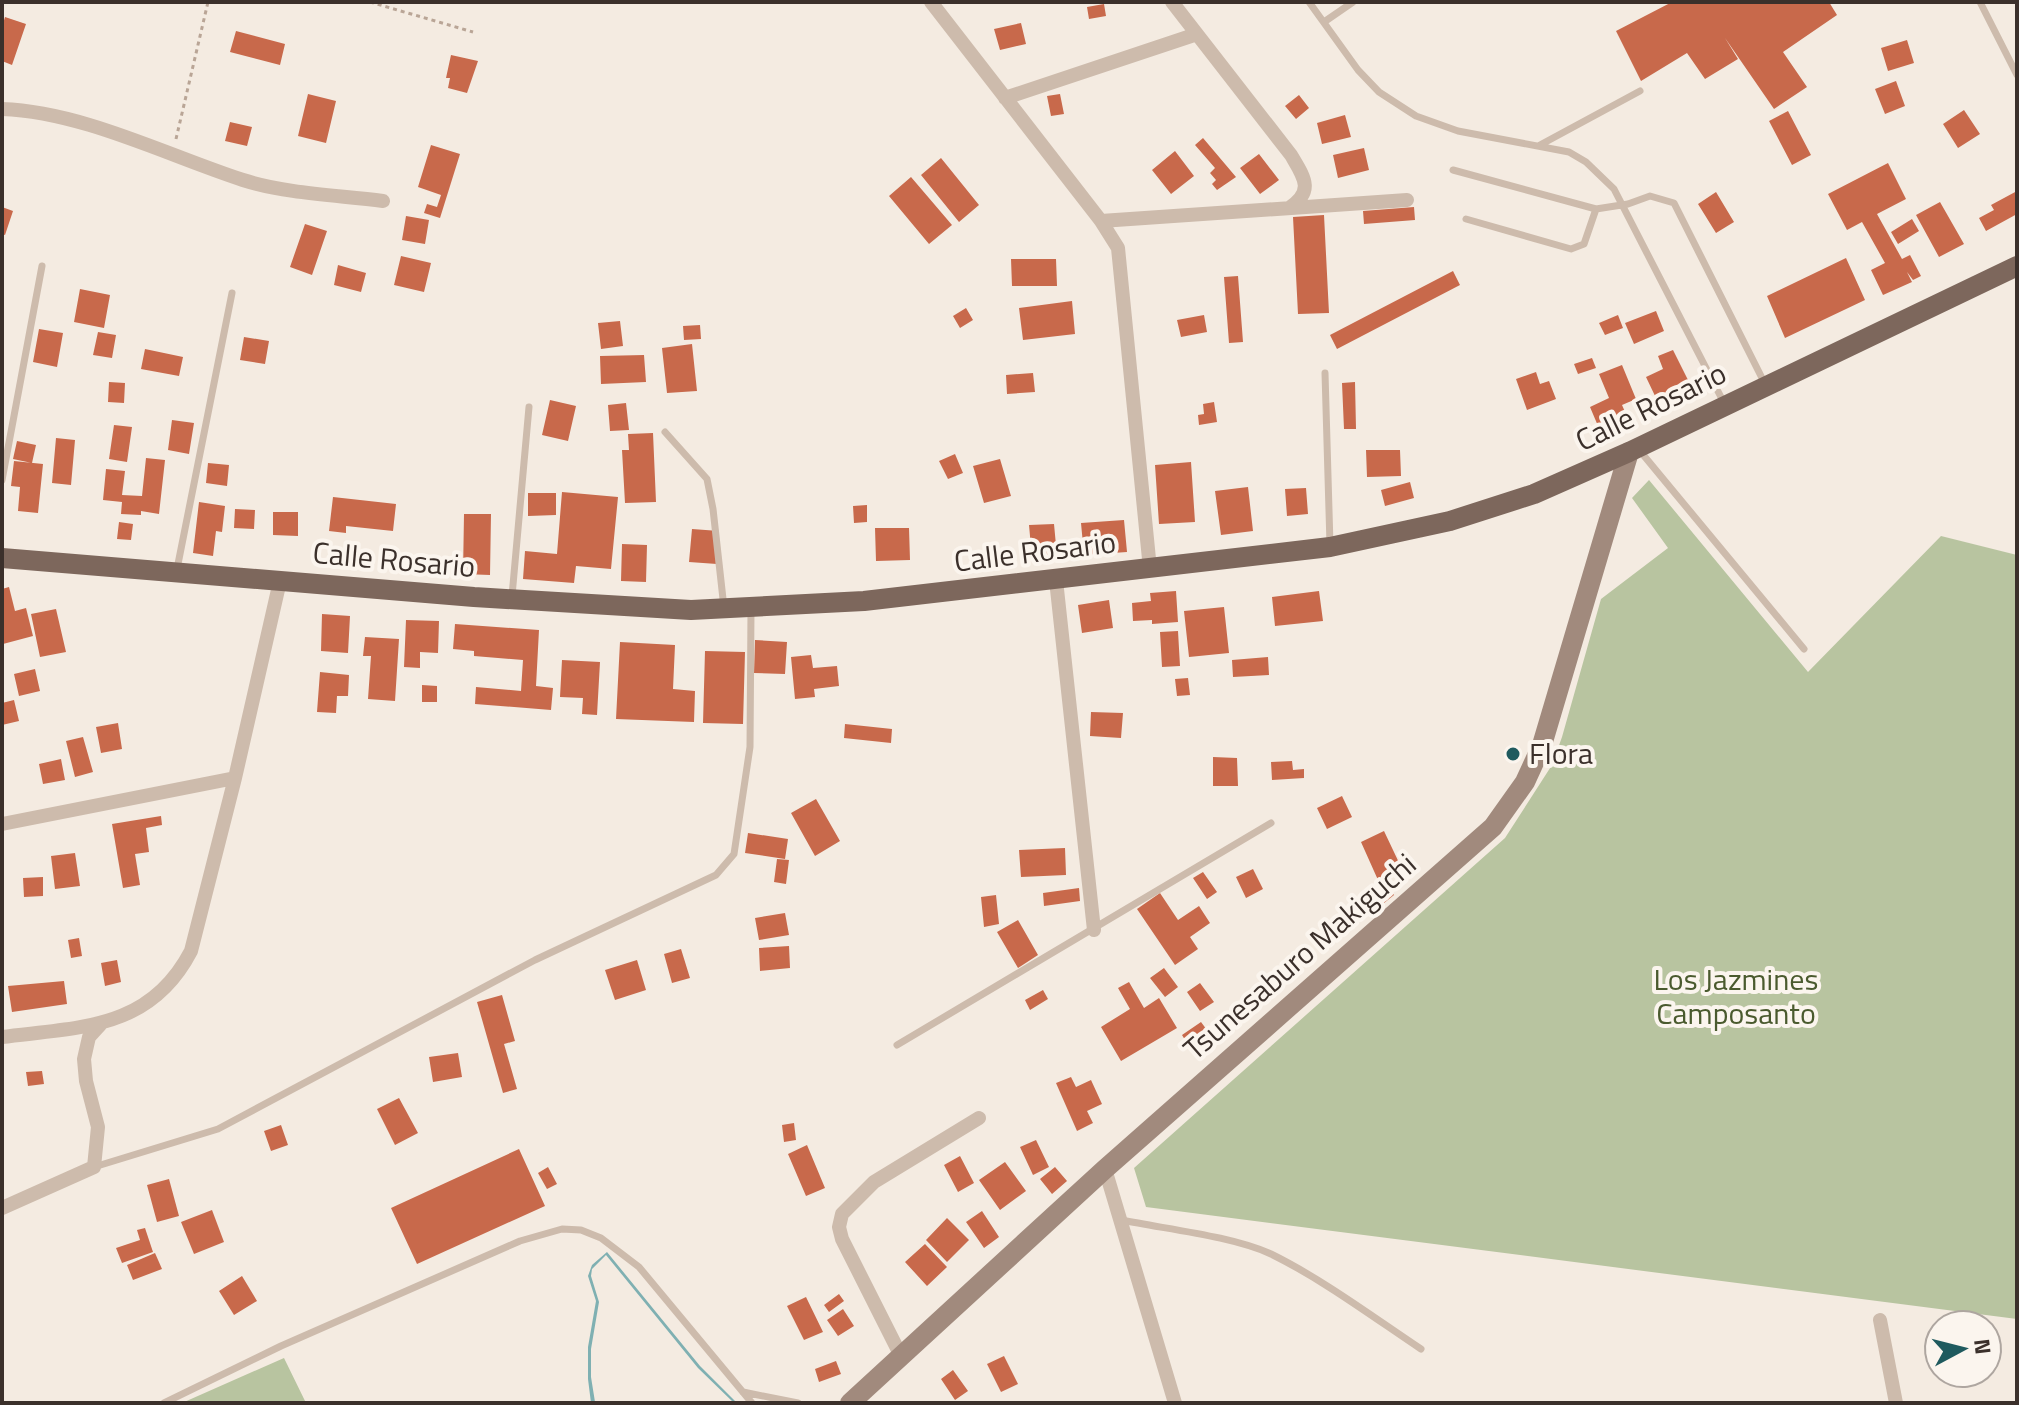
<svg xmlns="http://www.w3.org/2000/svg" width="2019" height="1405" font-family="'Titillium Web',sans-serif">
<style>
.green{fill:#b8c4a0}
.water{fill:#7fb0b2}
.building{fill:#c8694b}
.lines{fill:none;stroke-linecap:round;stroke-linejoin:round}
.path{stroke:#b9a596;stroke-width:3;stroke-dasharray:4 4;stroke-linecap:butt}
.lane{stroke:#cdbbac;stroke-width:7}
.street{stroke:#cdbbac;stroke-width:14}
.secondary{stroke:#a18a7d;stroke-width:20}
.primary{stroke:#7d675c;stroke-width:20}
.poi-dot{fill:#1f5a5e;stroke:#fbf5ee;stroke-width:3}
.labels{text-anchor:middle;stroke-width:8;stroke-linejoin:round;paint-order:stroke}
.street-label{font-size:30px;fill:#3b302b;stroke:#fbf5ee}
.poi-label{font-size:30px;fill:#3b302b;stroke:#fbf5ee;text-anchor:start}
.park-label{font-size:30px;fill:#4a5a2e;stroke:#fbf5ee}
</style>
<rect width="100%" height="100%" fill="#f4ebe1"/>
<!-- green -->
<path class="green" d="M1649,480l159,192 133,-136 76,19v764l-871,-112 -12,-39 371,-330 47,-73 10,-28 39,-138 67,-51 -36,-50z
M284,1358l22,45h-124z"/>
<!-- water -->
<path class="water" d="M607,1252l93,114 37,37h-3l-36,-35 -92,-113 -14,14 -1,7 8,26 -8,47v28l4,25 -4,1 -3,-24v-32l8,-46 -8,-25 4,-11z"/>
<!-- building -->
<path class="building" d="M1672,2h157l8,13 -54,37 24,35 -33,22 -49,-71 13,21 -33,20 -18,-26 -46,28 -25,-50z
M1104,4l2,12 -17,3 -2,-12z
M5,17l21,7 -14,41 -10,-4v-34z
M1021,23l5,21 -26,6 -6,-21z
M236,31l49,13 -5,21 -50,-13z
M1907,40l7,23 -26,8 -7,-23z
M451,55l27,6 -11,32 -19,-5 2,-10h-4z
M1896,81l9,25 -20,8 -10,-25z
M308,94l28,7 -10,42 -28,-7z
M1060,94l4,20 -13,2 -4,-20z
M1299,95l10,13 -13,11 -11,-13z
M1964,110l16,24 -22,14 -15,-24z
M1788,111l23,44 -19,10 -23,-44z
M1345,115l6,22 -29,7 -5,-21z
M230,122l22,5 -5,19 -22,-5z
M1203,138l33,39 -19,13 -5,-6 4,-4 -6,-7 5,-5 -20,-23z
M431,145l29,9 -20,64 -16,-5 3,-9 10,3 4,-12 -23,-8z
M1364,148l5,22 -31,8 -5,-23z
M1175,151l19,25 -23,18 -19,-24z
M1259,154l20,26 -19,14 -20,-26z
M941,158l38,47 -20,17 -38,-47z
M1888,163l18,36 -29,15 25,45 8,-4 11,21 -8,4 -6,-8 5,10 -29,13 -12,-25 14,-7 -23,-41 -15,8 -19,-36z
M911,177l41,48 -23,19 -40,-48z
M2017,191v23l-31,17 -7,-13 15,-8 -3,-5z
M1716,192l18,30 -18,11 -18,-29z
M1940,202l24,42 -25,13 -23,-42z
M2,207l11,4 -8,24 -3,-1z
M1414,207l1,13 -51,4 -1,-13z
M1324,215l5,98 -31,1 -5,-97z
M406,216l23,4 -4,24 -23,-4z
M1912,219l7,12 -21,13 -7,-12z
M305,224l22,7 -15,44 -22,-8z
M401,256l30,7 -7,29 -30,-7z
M1846,258l19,42 -80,38 -18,-42z
M1011,259h45l1,27h-45z
M338,265l28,8 -5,19 -27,-7z
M1453,271l7,14 -123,64 -7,-14z
M1238,276l5,66 -14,1 -5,-66z
M80,289l30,6 -6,33 -30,-6z
M1072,301l3,33 -52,6 -4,-32z
M966,308l7,12 -13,8 -7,-12z
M1656,311l8,20 -30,13 -9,-21z
M1204,315l3,17 -26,5 -4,-17z
M1618,315l5,13 -18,7 -6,-12z
M620,321l3,25 -22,3 -3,-26z
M700,325l1,14 -17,1 -1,-14z
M39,329l24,4 -6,34 -24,-5z
M98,332l18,3 -4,23 -19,-3z
M244,337l25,4 -4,23 -25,-4z
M692,344l5,47 -30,2 -5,-45z
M145,349l38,8 -4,19 -38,-7z
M1673,350l16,32 -33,16 -10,-21 17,-8 -5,-13z
M644,355l2,27 -45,2 -1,-28z
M1592,358l4,10 -18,6 -4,-10z
M1622,365l14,34 -14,6 7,16 -28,12 -11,-26 19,-9 -10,-24z
M1536,372l4,12 9,-3 7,18 -29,11 -11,-31z
M1033,373l2,19 -28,2 -1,-19z
M109,382l16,1 -1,20 -16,-1z
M1355,382l1,47h-12l-2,-46z
M550,400l26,6 -8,35 -26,-6z
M1214,402l3,20 -18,3 -1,-10 6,-1 -1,-10z
M626,403l3,27 -19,1 -2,-26z
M172,420l22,3 -5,31 -21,-4z
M114,425l18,2 -5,35 -18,-3z
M653,433l3,69 -31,1 -3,-53h7l-1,-16z
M56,438l19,2 -4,45 -19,-2z
M17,441l19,4 -4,18 -19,-4z
M1366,450h34l1,26 -34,1z
M955,454l8,19 -15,6 -9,-18z
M146,458l19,2 -6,54 -18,-3v4l-20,-1 1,-12 -19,-2 3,-31 19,2 -3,24 20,1z
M1000,459l11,37 -27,7 -11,-37z
M14,461l29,3 -5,49 -20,-2 2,-24 -9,-1z
M1191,462l4,60 -36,2 -4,-59z
M208,463l21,2 -2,21 -21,-3z
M1410,482l4,16 -29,8 -4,-16z
M1248,487l5,44 -32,4 -6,-44z
M1306,488l2,26 -21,2 -2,-27z
M562,492l56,5 -7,72 -35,-3 -2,17 -51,-4 2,-28 32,3z
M528,493h28v22l-28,1z
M333,497l63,7 -3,27 -47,-5v7l-17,-2z
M199,502l26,4 -3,26 -6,-1 -3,25 -20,-3z
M867,505v17l-13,1 -1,-17z
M235,509l20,1 -1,19 -20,-1z
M273,512h25v24l-25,-1z
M464,514h27l-1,61 -27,-1z
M1124,520l3,32 -43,3 -3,-32z
M119,522l14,2 -2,16 -14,-1z
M1054,524l3,32 -25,2 -3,-33z
M875,528h34l1,32 -34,1z
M692,529l27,2 -2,33 -28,-2z
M622,544l25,1 -1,37 -25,-1z
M9,587l6,24 11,-3 7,28 -30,8 -1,-55z
M1176,591l2,31 -26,2v-4l-19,1 -1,-18 19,-2 -1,-8z
M1319,591l4,30 -48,5 -3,-29z
M1109,600l4,28 -31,5 -4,-28z
M1224,607l5,46 -40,4 -5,-46z
M56,609l10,43 -26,5 -9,-43z
M322,614l28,2 -2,37 -27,-2z
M406,620l33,1 -1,32 -18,-1v16l-16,-1z
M455,624l84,6 -3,56 17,2 -2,22 -76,-6 1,-17 45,4 2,-31 -49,-4v-5l-21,-2z
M1178,631l2,35 -18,1 -2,-35z
M365,637l34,2 -4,62 -27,-2 3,-43h-8z
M755,640l32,2 -2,32 -31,-1z
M620,642l55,3 -2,44 22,2 -1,31 -78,-3z
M705,651l40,1 -2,72 -40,-1z
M811,655l2,13 24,-2 2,20 -25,3 1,8 -20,2 -4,-42z
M1268,657l1,18 -36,2 -1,-17z
M562,660l38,2 -3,53 -15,-1 1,-16 -23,-1z
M35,669l5,22 -21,5 -5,-22z
M320,672l29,3 -1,21h-11l-1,17 -19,-1z
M1188,678l2,17 -13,1 -2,-17z
M422,685l15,1v16h-15z
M14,700l5,21 -17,4v-22z
M1091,712l32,1 -2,25 -31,-2z
M118,723l4,26 -21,4 -5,-26z
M845,724l47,5 -1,14 -47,-5z
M83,737l10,35 -18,5 -9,-36z
M1213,757l24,1 1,28h-25z
M61,759l4,21 -22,4 -4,-20z
M1292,761l1,9 11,-1v9l-32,2 -1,-18z
M1342,796l10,21 -25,12 -10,-21z
M816,799l24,42 -25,15 -24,-43z
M161,816l1,9 -16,3 3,24 -14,2 5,31 -17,3 -11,-64z
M1384,831l18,38 -24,11 -17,-38z
M748,833l40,6 -3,20 -40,-6z
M1065,848l1,27 -45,2 -2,-27z
M75,853l5,33 -25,3 -4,-33z
M777,859l12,1 -3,24 -12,-2z
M1253,869l10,20 -17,9 -10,-21z
M1203,872l14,20 -10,7 -14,-21z
M43,877v19l-19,1 -1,-19z
M1383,880l11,15 -10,8 -11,-16z
M1079,888l1,13 -36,5 -1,-13z
M1160,893l18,27 21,-14 11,17 -20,14 8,12 -23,16 -38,-56z
M996,895l3,29 -15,3 -3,-30z
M785,913l4,22 -30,5 -4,-22z
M1018,920l20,35 -20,13 -21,-36z
M79,938l3,18 -11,2 -3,-18z
M789,946l1,22 -30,3 -1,-23z
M681,949l9,29 -18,5 -8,-29z
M117,960l4,22 -16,4 -4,-23z
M637,960l9,30 -31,10 -10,-30z
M1164,968l14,19 -13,10 -15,-19z
M64,981l3,23 -55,8 -4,-26z
M1129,982l15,26 15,-10 18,30 -56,33 -20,-34 29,-18 -12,-21z
M1200,983l14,19 -14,9 -13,-19z
M1043,990l5,9 -18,11 -5,-10z
M502,995l13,46 -11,3 13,45 -14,4 -26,-91z
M1201,1022l9,12 -20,14 -8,-13z
M458,1053l4,24 -29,5 -4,-25z
M42,1071l2,13 -16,2 -2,-14z
M1071,1077l5,10 15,-7 11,24 -15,7 6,12 -16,8 -21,-48z
M399,1098l19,35 -23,12 -18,-36z
M794,1123l2,17 -12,2 -2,-17z
M281,1125l7,20 -17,6 -7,-20z
M1036,1140l13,27 -16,8 -13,-28z
M807,1145l18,43 -19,8 -18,-42z
M519,1149l26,57 -128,58 -26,-56z
M960,1156l14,27 -16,9 -14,-27z
M1005,1162l21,29 -26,19 -21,-30z
M548,1167l9,17 -10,5 -9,-16z
M1055,1167l12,14 -15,13 -12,-15z
M169,1179l10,37 -22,6 -10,-37z
M212,1210l12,32 -30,12 -13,-32z
M982,1211l17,26 -15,11 -18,-26z
M947,1218l22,22 -22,22 -21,-22z
M145,1228l8,24 -31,11 -6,-15 24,-8 -3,-10z
M925,1244l22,23 -20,19 -22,-24z
M155,1253l7,16 -29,11 -6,-15z
M242,1276l15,25 -23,14 -15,-24z
M839,1294l5,7 -15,11 -5,-7z
M806,1297l17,35 -19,8 -17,-34z
M843,1309l11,17 -16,10 -11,-16z
M1004,1356l14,28 -17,8 -14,-28z
M836,1361l5,13 -22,8 -4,-13z
M953,1370l15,21 -13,9 -14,-21z"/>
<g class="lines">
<!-- path -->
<path class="path" d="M370,2l103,30
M176,139l32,-137"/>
<!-- lane -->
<path class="lane" d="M1309,2l49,68 21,22 37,24 42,15 111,21 17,10 28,27 110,214
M1980,2l37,73
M1324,22l29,-20
M1540,145l100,-54
M1453,170l143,39 32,-5 22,-8 24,7 92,183
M1466,219l105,30 13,-5 12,-35
M1325,373l5,172
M665,432l42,47 6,30 11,99
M1640,451l164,198
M2,480l40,-214
M177,569l55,-276
M512,596l17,-189
M897,1045l374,-222
M94,1167l124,-38 317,-169 181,-85 18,-21 16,-107 1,-137
M1122,1220c43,9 110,16 149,34 51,25 102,63 150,95
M743,1392l55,11
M164,1403l117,-57 239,-105 42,-12 19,1 20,8 38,29 113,136"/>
<!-- street -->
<path class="street" d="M931,2l170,219 17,27 32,321
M1172,2l119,153c13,22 24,36 -2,53
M1005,98l192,-64
M2,109c81,3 164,46 241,71 45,14 93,15 140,21
M1101,221l306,-21
M1056,580l38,350
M2,824l233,-46
M2,1037c78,-10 148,-7 189,-86l44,-173 45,-197
M1105,1169l70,234
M2,1208l92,-41 4,-40 -12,-46 -2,-22 5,-22 11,-12
M1880,1320l16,83
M901,1356l-59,-117 -3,-12 3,-13 32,-32 105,-64"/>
<!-- secondary -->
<path class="secondary" d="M850,1403l255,-234 388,-342 32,-45 17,-37 87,-293"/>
<!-- primary -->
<path class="primary" d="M2,558l472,39 217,13 173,-9 466,-54 120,-26 84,-27 95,-42 388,-186"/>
</g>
<!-- markers -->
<circle class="poi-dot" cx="1513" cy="754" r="8"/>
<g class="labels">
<!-- street labels -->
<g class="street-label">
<text transform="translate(1651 407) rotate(-26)" y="10">Calle Rosario</text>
<text transform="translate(1035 552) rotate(-7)" y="10">Calle Rosario</text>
<text transform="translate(394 560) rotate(5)" y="10">Calle Rosario</text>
<text transform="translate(1300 957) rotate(-41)" y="10">Tsunesaburo Makiguchi</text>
</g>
<!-- poi labels -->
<g class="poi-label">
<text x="1529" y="764">Flora</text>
</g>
<!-- park labels -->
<g class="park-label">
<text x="1736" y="990">Los Jazmines<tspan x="1736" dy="34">Camposanto</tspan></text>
</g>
</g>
<!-- border -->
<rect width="2019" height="1405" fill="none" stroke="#3b302b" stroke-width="8"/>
<!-- north arrow -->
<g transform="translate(1963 1349) rotate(83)"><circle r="38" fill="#fbf5ee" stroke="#aea6a0" stroke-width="2"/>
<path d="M0-6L14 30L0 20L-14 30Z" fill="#1f5a5e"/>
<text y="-12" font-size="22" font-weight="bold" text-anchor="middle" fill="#3b302b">N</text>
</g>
</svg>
